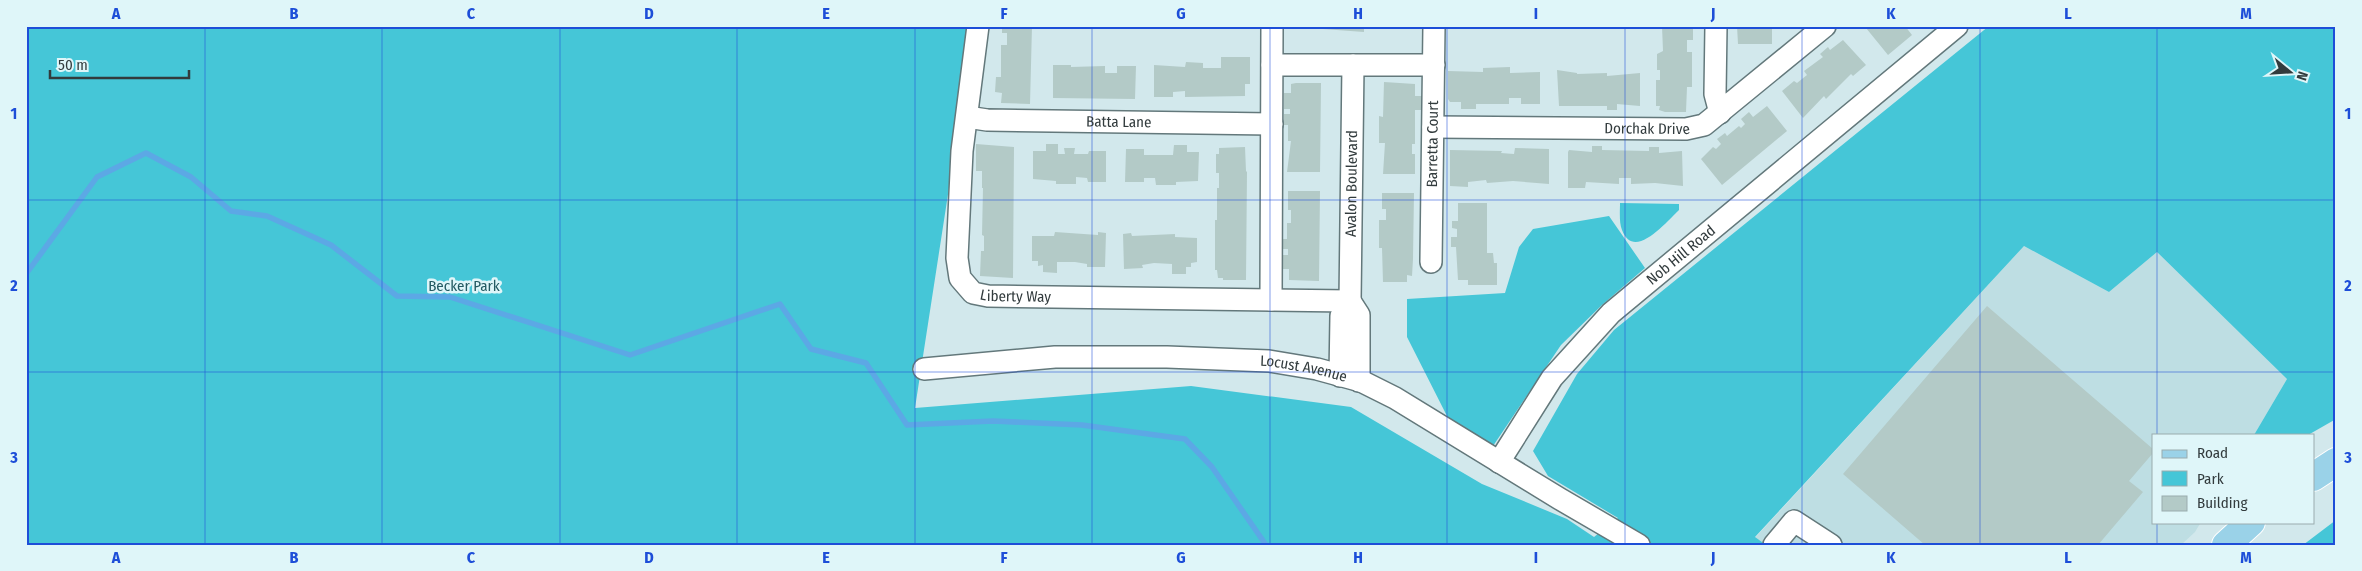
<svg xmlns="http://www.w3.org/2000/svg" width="2362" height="571" font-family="'Fira Sans Condensed',sans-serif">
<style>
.built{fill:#bedee3}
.green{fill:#45c6d7}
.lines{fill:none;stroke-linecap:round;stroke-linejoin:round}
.stream{stroke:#5ca8e5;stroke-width:5.5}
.building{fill:#b3cac7}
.minor-casing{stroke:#63787b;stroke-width:24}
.major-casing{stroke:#fff;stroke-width:30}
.minor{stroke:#fff;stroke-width:21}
.major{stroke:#9ad2e8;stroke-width:28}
.grid{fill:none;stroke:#1d4ed8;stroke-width:1;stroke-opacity:0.55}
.labels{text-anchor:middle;stroke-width:5;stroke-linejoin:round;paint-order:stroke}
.street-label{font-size:15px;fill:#323b3d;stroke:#dff6f9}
.park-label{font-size:15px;fill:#235a62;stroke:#dff6f9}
.neatline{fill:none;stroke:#1d4ed8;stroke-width:2}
.grid-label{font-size:16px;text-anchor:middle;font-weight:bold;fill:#1d4ed8}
</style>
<rect width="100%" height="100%" fill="#d2e8ec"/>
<!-- built -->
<path class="built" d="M2024,246l85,46 48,-40 130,127 -33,56h-101v87h48l-6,10 -14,13h-415l-11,-7z"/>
<!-- green -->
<path class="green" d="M26,26h948l-59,382 276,-22 160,21 131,77 85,35 27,18 24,-19 -70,-42 -15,-25 44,-77 37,-44 375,-304h347v393l-28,16h-54l33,-56 -130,-127 -48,40 -85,-46 -269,291 11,8h-1740z
M1620,203l59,1v6c-12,11 -45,52 -57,20 -3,-7 -2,-19 -2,-27z
M1609,216l36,52 -43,37 -41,40 -68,101 -45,-28 -41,-81v-38l98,-6 14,-46 14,-18z
M2336,520v25h-33z"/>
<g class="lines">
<!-- stream -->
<path class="stream" d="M26,274l71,-97 49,-24 45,24 40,34 36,5 64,29 66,51 53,1 180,58 150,-51 31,45 55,14 41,62 86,-4 89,4 103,14 27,28 54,78"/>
</g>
<!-- building -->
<path class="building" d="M1002,26h30l-2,78 -29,-1 1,-10 -7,-1 1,-15h5v-32h6v-12h-5z
M1322,26h61v3h-19v3l-41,-3z
M1662,26h31v14h-6v12h5v35h-5l-1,25h-21l-6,-2 1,-4h-4v-26h4v-10h-3v-16l6,-3z
M1737,26h33l2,3v15h-34z
M1869,26h36l7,9 -24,20 -22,-27z
M1843,40l23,25 -13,11 -2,-2 -25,25 -2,-3 -21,22 -21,-27 12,-10 3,2 10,-8 -3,-4 19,-14 -3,-3 8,-7 2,3z
M1221,57h29v27h-5v12l-60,1v-6l-12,1v5h-19v-32l31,2 1,-5 17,1v5h18z
M1053,65h18v2l34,-1v7h12v-7h19l-1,33 -82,-1z
M1510,67v6l30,-1v32h-19v-6h-12v6h-33v5h-15v-7h-11l-2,-3v-28l35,1v-4z
M1557,70l20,3v1l30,-1v3l33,-3v33l-23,-2v6h-10v-4h-48z
M1384,82l31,2v12h7v14h-7v34h-3v10h3v20h-32l2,-31h-6v-27l4,1z
M1296,83h25l-1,89h-33l4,-31h-3v-16h-4v-11h6v-5h-6v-16h7v-9z
M1767,106l20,25 -65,54 -21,-26 12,-12 3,2 5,-5 -4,-5 8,-6 2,3 12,-10 2,2 4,-4 -4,-5 8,-7 4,5z
M976,144l38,3 -1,131 -33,-2 1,-25h3v-15l-2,-1 1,-47h-1v-17h-6z
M1046,144h12v10h7l-1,-6h11l-1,6h14l1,-3h17v31h-18l-1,-4 -11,-1v7h-20v-3l-23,-2v-28h13z
M1174,145h13v7h12l-1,29 -22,1v3h-20l-1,-7h-11v4h-19l1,-33h18v6h29z
M1592,146h10v4l47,1v-4h10v6l23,-2 1,35 -28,-3 -24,1v-6h-12v6l-33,-2 -1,6h-17v-36l1,-2 23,2z
M1245,147l1,24 1,1 -1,108h-23v-2h-5l-1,-8h-2v-50h2v-32h2v-15h-3v-19h3v-6z
M1515,148l34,1v35l-36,-3 -26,2 -1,-3 -18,2v5l-18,-1v-36l52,1 -1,2 13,1z
M1288,191h32l-1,90 -30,-1v-11h-7v-14h6v-6h-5v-10h4v-16h4v-13h-3z
M1382,193h32l-1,66 -1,17 -5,-1v7h-24l-1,-34h-3v-28h7v-11h-4z
M1458,203h29v50h6l1,10h3v22h-29v-5h-10l-2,-33h-5v-10h6v-8l-5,-1v-7h6z
M1055,232l43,3v-3l8,1 -1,34h-18v-3l-12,-2h-18v11l-14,-1v-7l-5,1v-5h-6v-25h22z
M1131,233l1,3 43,-2v3l22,1v24l-6,1v4h-5v7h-14v-10l-18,-1 -12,2 1,3 -19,1 -1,-35z
M1987,306l166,143v4l-24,28 14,11 -45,53h-173l-82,-71z"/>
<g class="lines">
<defs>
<g id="minor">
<path id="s1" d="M978,26l-16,125 -5,107 3,20 13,15 15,3 362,5"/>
<path d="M1716,26l-1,68 5,19"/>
<path d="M1272,65h162"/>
<path id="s2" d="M967,117l20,3 285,4"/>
<path id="s3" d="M1433,127l253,2 18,-4 121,-99"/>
<path id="s4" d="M1431,262l3,-236"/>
<path d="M1271,300l1,-274"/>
<path d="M1350,301l9,14v66"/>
<path id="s5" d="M924,369l131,-12h112l102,4 48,8 44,12 34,17 165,101 79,46"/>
<path id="s6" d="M1340,376l1,-60 9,-15 3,-236"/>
<path id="s7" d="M1499,462l53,-84 59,-65 346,-287"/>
<path d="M1774,545l20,-24 37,24"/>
</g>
<path id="major" d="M2313,477l23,-15
M2226,545l25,-23"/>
</defs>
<!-- minor casing -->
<use href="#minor" class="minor-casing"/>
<!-- major casing -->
<use href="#major" class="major-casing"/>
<!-- minor -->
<use href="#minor" class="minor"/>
<!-- major -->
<use href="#major" class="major"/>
</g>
<!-- grid -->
<path class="grid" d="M205,26v519M382,26v519M560,26v519M737,26v519M915,26v519M1092,26v519M1270,26v519M1447,26v519M1625,26v519M1802,26v519M1980,26v519M2157,26v409M26,200h2310M26,372h2310M2157,522v23"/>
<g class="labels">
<!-- street labels -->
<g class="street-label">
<text dy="5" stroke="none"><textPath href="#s2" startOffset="152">Batta Lane</textPath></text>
<text dy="5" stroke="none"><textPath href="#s3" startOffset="214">Dorchak Drive</textPath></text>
<text dy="5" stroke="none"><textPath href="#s4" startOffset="118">Barretta Court</textPath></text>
<text dy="5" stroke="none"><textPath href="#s6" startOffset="195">Avalon Boulevard</textPath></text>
<text dy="5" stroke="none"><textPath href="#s7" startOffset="278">Nob Hill Road</textPath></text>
<text dy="5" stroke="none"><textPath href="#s1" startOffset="316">Liberty Way</textPath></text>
<text dy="5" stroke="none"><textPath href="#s5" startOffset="381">Locust Avenue</textPath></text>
</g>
<!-- park labels -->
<g class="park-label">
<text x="464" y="291">Becker Park</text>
</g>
</g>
<!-- border -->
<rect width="2362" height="571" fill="none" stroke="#dff6f9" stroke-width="55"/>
<!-- legend -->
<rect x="2152" y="434" width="162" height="90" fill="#dff6f9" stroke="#9aabae"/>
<rect x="2162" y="450" width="25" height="8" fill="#9ad2e8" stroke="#9aabae"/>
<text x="2197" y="458" font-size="15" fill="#323b3d">Road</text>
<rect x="2162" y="471" width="25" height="15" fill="#45c6d7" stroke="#9aabae"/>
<text x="2197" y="484" font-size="15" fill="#323b3d">Park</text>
<rect x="2162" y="496" width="25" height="15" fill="#b3cac7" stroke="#9aabae"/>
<text x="2197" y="508" font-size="15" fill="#323b3d">Building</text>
<!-- north arrow -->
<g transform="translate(2290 72) rotate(108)" stroke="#dff6f9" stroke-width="4" paint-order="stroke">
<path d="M0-4L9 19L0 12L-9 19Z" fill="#323b3d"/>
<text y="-8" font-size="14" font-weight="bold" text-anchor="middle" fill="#323b3d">N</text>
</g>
<!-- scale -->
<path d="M50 70v8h139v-8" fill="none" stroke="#323b3d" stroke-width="2.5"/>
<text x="58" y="70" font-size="15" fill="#323b3d" stroke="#dff6f9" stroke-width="4" paint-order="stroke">50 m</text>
<rect x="28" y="28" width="2306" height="516" class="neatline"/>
<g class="grid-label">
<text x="116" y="19">A</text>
<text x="294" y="19">B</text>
<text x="471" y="19">C</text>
<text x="649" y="19">D</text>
<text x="826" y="19">E</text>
<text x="1004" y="19">F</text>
<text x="1181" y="19">G</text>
<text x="1358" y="19">H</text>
<text x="1536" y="19">I</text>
<text x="1713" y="19">J</text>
<text x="1891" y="19">K</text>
<text x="2068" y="19">L</text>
<text x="2246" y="19">M</text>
<text x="14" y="119">1</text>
<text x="2348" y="119">1</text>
<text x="14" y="291">2</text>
<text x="2348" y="291">2</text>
<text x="14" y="463">3</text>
<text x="2348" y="463">3</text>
<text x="116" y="563">A</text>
<text x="294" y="563">B</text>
<text x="471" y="563">C</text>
<text x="649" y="563">D</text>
<text x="826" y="563">E</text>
<text x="1004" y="563">F</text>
<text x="1181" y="563">G</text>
<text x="1358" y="563">H</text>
<text x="1536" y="563">I</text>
<text x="1713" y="563">J</text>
<text x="1891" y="563">K</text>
<text x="2068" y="563">L</text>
<text x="2246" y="563">M</text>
</g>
</svg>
